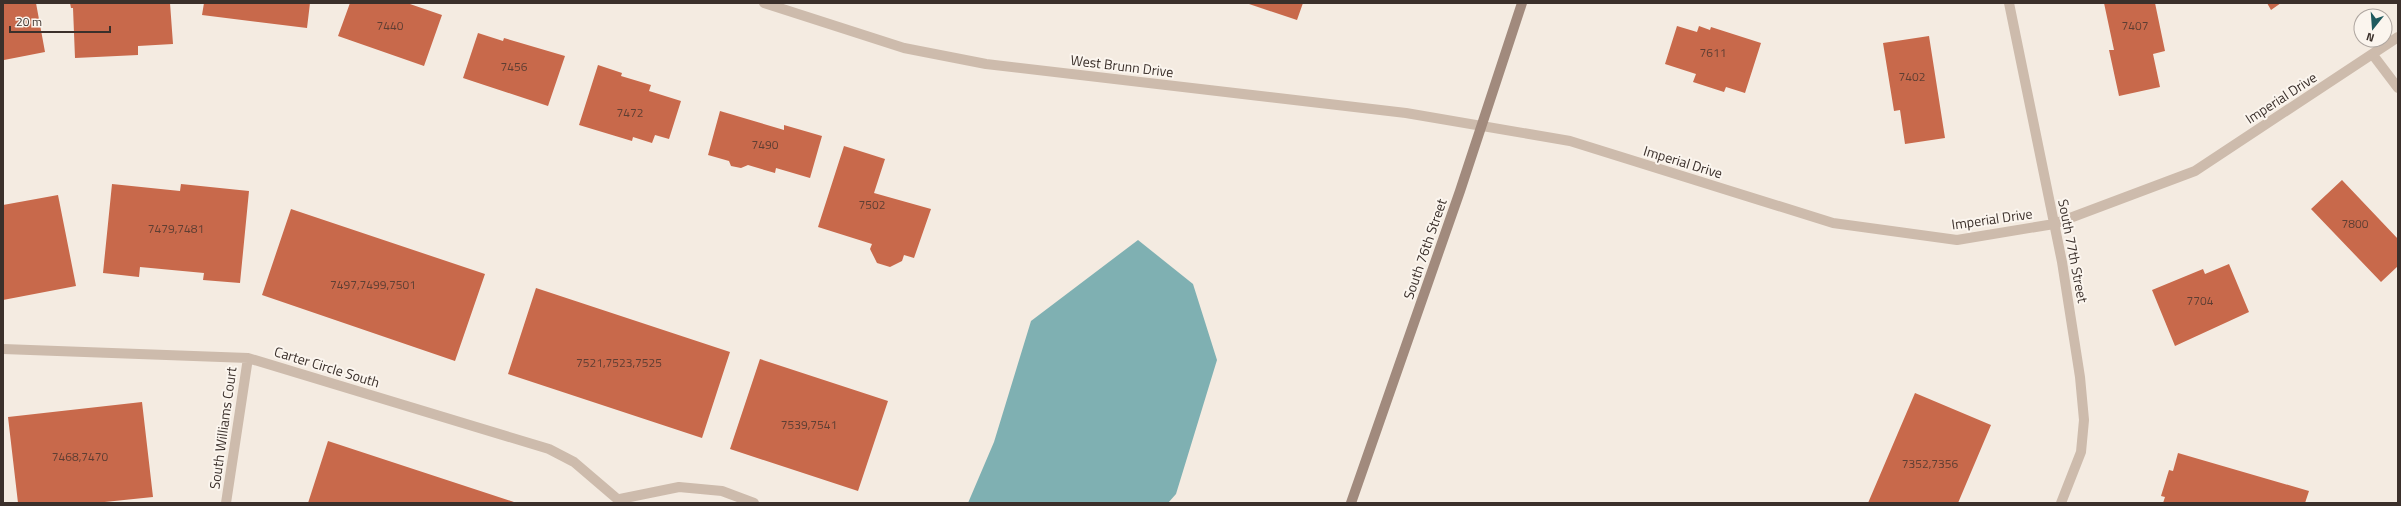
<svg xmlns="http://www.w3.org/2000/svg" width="2401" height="506" font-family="'Titillium Web',sans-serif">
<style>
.water{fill:#7fb0b2}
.building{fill:#c8694b}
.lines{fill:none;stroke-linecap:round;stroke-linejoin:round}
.minor{stroke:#cdbbac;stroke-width:10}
.secondary{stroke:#a18a7d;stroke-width:10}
.labels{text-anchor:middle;stroke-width:4;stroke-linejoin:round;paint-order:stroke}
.number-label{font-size:12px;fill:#5e3e33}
.street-label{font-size:14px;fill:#3b302b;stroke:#fbf5ee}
</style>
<rect width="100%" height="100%" fill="#f4ebe1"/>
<!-- water -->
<path class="water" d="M1138,240l55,44 24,76 -41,134 -8,9h-200l26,-61 37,-121z"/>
<!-- building -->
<path class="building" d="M3,3h33l9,49 -41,8z
M70,3h100l3,41 -35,2v9l-63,3 -2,-50h-2z
M204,3h106l-3,25 -105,-13z
M350,3h57l35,12 -18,51 -86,-30z
M1246,3h57l-6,17z
M2104,3h51l10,48 -12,3 7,33 -41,9 -10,-46h5z
M2267,3h14l-10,7z
M1677,26l20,6 2,-6 11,4 1,-3 50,16 -16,50 -19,-6 -2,5 -31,-10 3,-8 -31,-10z
M478,33l25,8 1,-3 61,18 -17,50 -85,-28z
M1929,36l16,102 -40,6 -5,-34 -6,1 -11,-68z
M598,65l24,8 -1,3 30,9 -2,6 32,10 -12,38 -14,-4 -3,8 -19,-6 -1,4 -53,-16z
M720,111l64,19v-5l38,11 -12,42 -34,-10 -1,5 -27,-8 -7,3 -10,-2 -2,-5 -21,-6z
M844,146l41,13 -11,34 57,16 -17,49 -10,-3 -2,6 -12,6 -13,-4 -7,-14 2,-5 -54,-17z
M2342,180l56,59v27l-17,16 -70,-73z
M112,184l68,7 1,-7 68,7 -9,92 -37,-3 1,-7 -64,-6 -1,10 -36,-4z
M58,195l18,91 -73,14v-95z
M291,209l194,65 -30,87 -193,-66z
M2229,264l20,48 -74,34 -23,-56 51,-21 2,5z
M536,288l194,64 -28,86 -194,-64z
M760,359l128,42 -30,90 -128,-42z
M1915,393l76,32 -33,78h-90z
M142,402l11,95 -58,6h-77l-10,-86z
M328,441l189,62h-209z
M2178,453l131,38 -4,12h-142l2,-6 -4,-1 8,-26 4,1z"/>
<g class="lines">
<!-- minor -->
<path class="minor" d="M764,3l140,45 82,16 420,49 164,28 263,82 124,17 97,-16 141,-53 203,-134
M2009,3l53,259 18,115 4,43 -3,32 -20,51
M2373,55l25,33
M3,349l245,9 301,91 25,13 48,41
M620,499l59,-12 43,4 32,12
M226,503l22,-145"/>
<!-- secondary -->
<path class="secondary" d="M1351,503l109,-312 62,-188"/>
</g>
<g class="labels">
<!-- number labels -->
<g class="number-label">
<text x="390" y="30">7440</text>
<text x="2135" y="30">7407</text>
<text x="1713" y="57">7611</text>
<text x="514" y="71">7456</text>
<text x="1912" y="81">7402</text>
<text x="630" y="117">7472</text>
<text x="765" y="149">7490</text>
<text x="872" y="209">7502</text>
<text x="2355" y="228">7800</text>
<text x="176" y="233">7479,7481</text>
<text x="373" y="289">7497,7499,7501</text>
<text x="2200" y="305">7704</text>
<text x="619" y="367">7521,7523,7525</text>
<text x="809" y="429">7539,7541</text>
<text x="80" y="461">7468,7470</text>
<text x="1930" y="468">7352,7356</text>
</g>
<!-- street labels -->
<g class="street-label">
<text transform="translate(1122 66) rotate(7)" y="5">West Brunn Drive</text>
<text transform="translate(2281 98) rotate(-33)" y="5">Imperial Drive</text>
<text transform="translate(1683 162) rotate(17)" y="5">Imperial Drive</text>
<text transform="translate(1992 219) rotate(-8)" y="5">Imperial Drive</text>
<text transform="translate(1425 249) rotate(-71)" y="5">South 76th Street</text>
<text transform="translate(2073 251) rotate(79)" y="5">South 77th Street</text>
<text transform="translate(327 367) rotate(17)" y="5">Carter Circle South</text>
<text transform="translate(223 428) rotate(-82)" y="5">South Williams Court</text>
</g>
</g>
<!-- border -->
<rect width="2401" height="506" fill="none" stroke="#3b302b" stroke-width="8"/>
<!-- north arrow -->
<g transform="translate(2373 28) rotate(197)"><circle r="19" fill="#fbf5ee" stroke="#aea6a0"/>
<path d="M0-3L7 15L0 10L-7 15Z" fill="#1f5a5e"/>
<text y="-6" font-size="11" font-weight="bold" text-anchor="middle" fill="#3b302b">N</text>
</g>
<!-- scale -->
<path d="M10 26v6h100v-6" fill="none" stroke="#3b302b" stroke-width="2"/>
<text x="16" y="26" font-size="12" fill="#3b302b" stroke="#fbf5ee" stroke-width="3" paint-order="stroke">20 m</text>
</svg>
